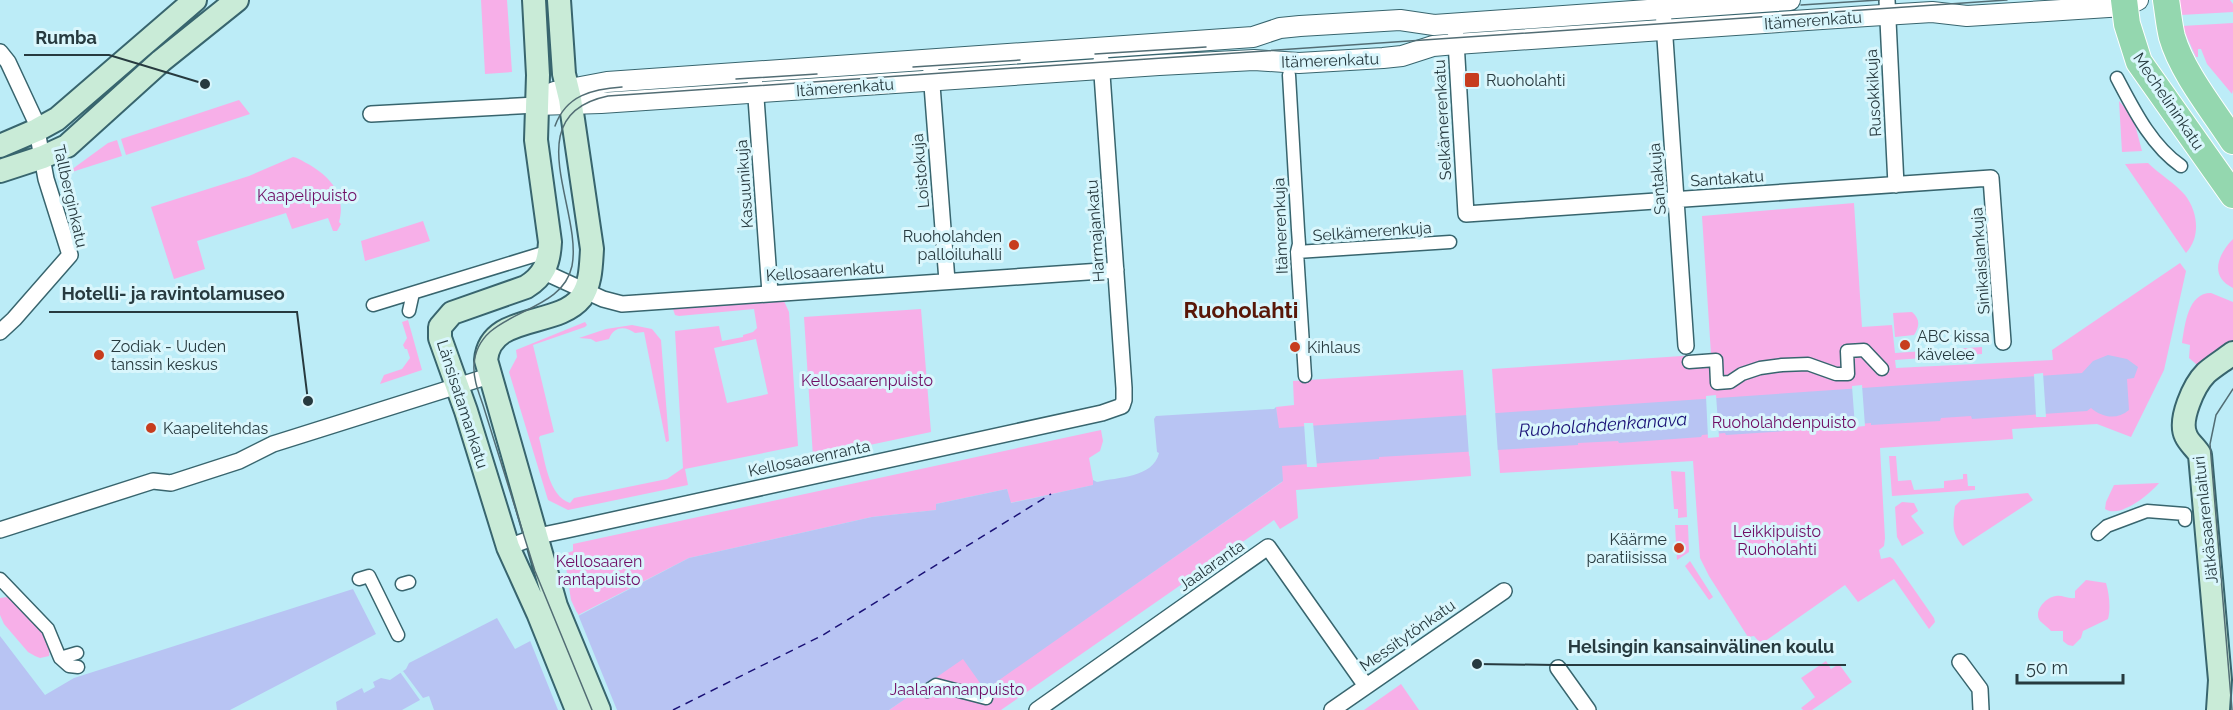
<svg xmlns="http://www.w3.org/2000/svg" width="2233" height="710" font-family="Raleway,sans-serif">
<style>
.green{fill:#f7afe8;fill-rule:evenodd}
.water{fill:#b8c4f3}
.pier{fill:#bcecf7}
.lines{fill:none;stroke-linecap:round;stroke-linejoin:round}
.ferry{stroke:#1b1277;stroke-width:1.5;stroke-dasharray:8 6;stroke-linecap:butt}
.pedestrian-casing{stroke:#38656e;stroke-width:15}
.minor-casing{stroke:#38656e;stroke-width:18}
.tertiary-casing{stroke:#38656e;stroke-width:22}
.secondary-casing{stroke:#38656e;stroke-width:26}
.primary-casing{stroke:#fff;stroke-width:28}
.pedestrian{stroke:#fff;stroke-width:12}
.minor{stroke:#fff;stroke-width:15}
.tertiary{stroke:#fff;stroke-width:20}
.secondary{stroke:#c9ebd7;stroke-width:22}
.primary{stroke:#94d7af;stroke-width:26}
.tram{stroke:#526d74;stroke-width:1.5}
.poi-dot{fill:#c73d1e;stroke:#d9f6fc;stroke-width:2}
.labels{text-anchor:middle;stroke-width:6;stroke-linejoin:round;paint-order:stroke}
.street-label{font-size:16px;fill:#273a3f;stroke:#d9f6fc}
.poi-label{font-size:16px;fill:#273a3f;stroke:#d9f6fc;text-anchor:start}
.park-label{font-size:16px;fill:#700d64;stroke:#d9f6fc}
.water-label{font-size:18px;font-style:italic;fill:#1b1277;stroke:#d9f6fc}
.district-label{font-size:22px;font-weight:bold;fill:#591708;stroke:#d9f6fc}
.leader{fill:none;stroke:#273a3f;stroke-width:2}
.callout-dot{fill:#273a3f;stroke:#d9f6fc;stroke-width:2}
.callout-label{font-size:18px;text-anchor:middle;font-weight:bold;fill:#273a3f;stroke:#d9f6fc;stroke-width:6;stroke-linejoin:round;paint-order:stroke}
</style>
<rect width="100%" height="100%" fill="#bcecf7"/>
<!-- green -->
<path class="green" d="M481,0h26l5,72 -27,2z
M543,0h8l4,69h-8z
M2179,0h51l3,4v8l-52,3z
M2233,23v67l-1,4 -25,-30 -6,-15h-3v8h-2l-14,-31z
M239,100l11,14 -124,41 -5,-16z
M2119,101l14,16 9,34 -20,1z
M117,140l5,16 -50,16 -1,-2 37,-27z
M293,157c6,1 11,5 17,8 23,14 36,32 29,57l2,2 -4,7h-4l-5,-13 -36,11 -6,-16 -89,28 8,28 -31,10 -23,-72 98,-31z
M2148,163c11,11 27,20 37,32 13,17 16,42 1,58l-61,-89z
M1854,203l8,124 30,-2 3,28 87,-6v7l-87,6 1,8 157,-8 -1,-10 128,-87 6,8 -22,99 -33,67 -34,-13 -85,5 1,10 -133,9 5,90 -1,8 -5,4 2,9 9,-2 3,2 41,59 1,4 -6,7 -35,-50 -36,23 -13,-17 -84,59 -7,-8 -6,1 -39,-61 -9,-18 -7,-97 -193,12 -8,-104 219,-15 -9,-138z
M423,221l7,20 -65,20 -4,-20z
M2233,239v49c-25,-12 -14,-35 0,-49z
M2211,293l22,9v43l-30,20 -7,-1 -7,-6 1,-13 -8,-2c3,-19 6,-50 29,-50z
M784,301l5,11 9,134 -113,23 3,16 -120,25 -20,-10 -39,-128 8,-15 -1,-7 69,-28 2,3 -2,2 -52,18 21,87 -14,4 -1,2c6,21 9,58 31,65l4,-5 93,-19 16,-11 -8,-137 44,-5 3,15 21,-4v-2l10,-3 4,-4 -3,-19 -75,7 -4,-1 -2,-6zM756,339l12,55 -41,9 -13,-55z
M921,309l10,123 -118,25 -9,-140z
M1912,312c8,7 8,14 2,23l-19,2 -2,-24z
M408,320l14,50 -42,14 4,-9 18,-6 8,-11 -3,-9h-2l-2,-4 4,-7 -5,-16z
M632,325l20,4 9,11 8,101 -3,1 -22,-110 -9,1c-10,-7 -21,-7 -26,6l-13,3 -5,-3 -12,-1 27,-9z
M1463,370l8,106 -175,14 2,28 -18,11 -6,-9 -273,190h-112l74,-52 22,31 297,-207 -6,-75 18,-2 -1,-24z
M1101,430l2,11 -3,10 -11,7 5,27 -84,18 -3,-14 -71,15 1,6 -65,7 -183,41 -111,57 -7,-15 -7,-46 9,-3v-7z
M1889,456h7l2,25 13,-1 3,10 30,-2v-7l19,-2v-5h4l1,12h7v4l-83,6z
M1671,471l14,1 2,45 -9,1v-9h-4z
M2159,483c-9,11 -39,36 -54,26l1,-7 8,-17z
M2028,493l5,7 -70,46c-12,-13 -10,-23 -8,-40l6,-6z
M1902,502l12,1 4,8 -7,5 13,17 -22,13 -5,-9 -2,-30z
M1688,525l1,27 -12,8 -2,-35z
M1690,561l23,36 -4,3 -24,-34z
M2086,580l20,3c3,10 5,25 2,36l-25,12 -2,7 -8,8 -5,-1 -5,-4v-10h-12c-3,-4 -8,-7 -11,-10 -7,-10 6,-24 16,-25 6,-1 12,3 19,2v-7z
M7,597c18,10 46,35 42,59l-9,2 -5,-2 -7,-4 -24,-28 -4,-9v-17z
M1826,661l5,8 8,-5 13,18 -40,28h-9l-2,-2 14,-11 -14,-19z
M1401,684l18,26h-55z"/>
<!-- water -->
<path class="water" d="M2108,355l19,4 11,8 -4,11 -7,1 2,31c-12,10 -26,8 -38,-2l-4,3 -115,8 -1,-3 -30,2 -1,3 -69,4v-2l-23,2v2l-122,8 -1,-2 -23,2 -1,2 -82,6 -1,-2 -40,2v2l-199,12v2l-97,7 1,15 -298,209 -22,-31 -74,51h-552l-1,-8 26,-14 2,5 11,-6 -2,-5 8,-4 9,2 16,-11 3,-6 88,-45 18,31 174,-91 183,-41 64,-7v-6l71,-15 4,14 82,-18v-5l4,2c21,-5 56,-4 62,-29l-2,-1 -3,-33 2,-3 118,-7 2,-2 3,21 803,-55 11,-12z
M353,589l23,45 -146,76h-230v-74l45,59 29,-17z"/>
<!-- pier -->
<path class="pier" d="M2043,373l3,44h-10l-2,-43z
M1862,385l3,41 -10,1 -3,-41z
M1716,395l3,42 -11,1 -2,-42z
M1495,410l3,44 -29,2 -3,-44z
M1304,423h9l4,44h-10z
M577,612l40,98h-59l-29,-72z
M403,671l20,27 6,-2 5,14h-32l18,-10 -20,-28z"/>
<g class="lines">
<!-- ferry -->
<path class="ferry" d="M673,710l150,-75 228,-141"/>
<defs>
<path id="pedestrian" d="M1289,75l9,155 1,14 -2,8 8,124
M2117,78c17,32 34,67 64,88
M1297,252l153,-10
M373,305l170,-52
M409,311l4,-18
M1689,362l27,-2 1,23 13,-1 12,-8 18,-6 22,-3 26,-1 28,10h12l-1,-23 17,-1 18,19
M2098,534l9,-8 40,-15 38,3v6
M0,579l48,50 12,29 9,8 9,1
M359,579l10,-3 29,59
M402,584l7,-2
M60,658l17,-5
M927,691l9,-6 50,13"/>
<path id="minor" d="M1887,0l9,185
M1663,9l23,337
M1455,24l11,190 525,-36 12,164
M0,52l8,10 27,58 11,59 24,76 -56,64 -14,13
M930,59l17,222
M755,84l15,209
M371,114l165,-9
M544,272l59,27 19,5 494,-34
M0,530l153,-49 18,2 68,-22 34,-17 216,-68
M508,547l30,-11 29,-6 535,-117 20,-7 2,-6v-12l-23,-328
M1960,662l20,27 1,21
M1558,668l30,42
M1037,710l231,-163 98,139
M1332,710l172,-119"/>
<path id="tertiary" d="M554,92l53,-10 646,-45 27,-9 20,-2 100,-6 34,5 356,-25
M536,105l65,-2 558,-38 95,-5 45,3 84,-5 19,-2 31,-10 23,-2 411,-28 65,-4 35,4 157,-10 14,-6"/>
<path id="secondary" d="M534,0l4,75 -2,65 14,102c-1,21 -6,34 -24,45l-74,26 -12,14v11l26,73 42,136 30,66 39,97
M559,0l5,74 6,25 22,150c-1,16 -1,35 -11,49 -24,30 -91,15 -95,62l70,246 43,104
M0,146l37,-16 20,-11 138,-119
M0,171l43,-14 24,-11 94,-85 76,-61
M2218,710l2,-30 -20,-225c-4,-7 -11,-12 -14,-19 -8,-16 8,-51 20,-63 8,-7 18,-13 27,-20"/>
<path id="primary" d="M2124,0l3,24 12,38 94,133
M2166,0c2,12 3,25 6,37 10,35 41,73 61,104"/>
</defs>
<!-- pedestrian casing -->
<use href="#pedestrian" class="pedestrian-casing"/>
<!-- minor casing -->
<use href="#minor" class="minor-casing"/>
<!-- tertiary casing -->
<use href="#tertiary" class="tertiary-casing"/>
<!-- secondary casing -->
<use href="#secondary" class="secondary-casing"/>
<!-- primary casing -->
<use href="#primary" class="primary-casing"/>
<!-- pedestrian -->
<use href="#pedestrian" class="pedestrian"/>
<!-- minor -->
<use href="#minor" class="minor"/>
<!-- tertiary -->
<use href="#tertiary" class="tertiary"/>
<!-- secondary -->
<use href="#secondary" class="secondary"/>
<!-- primary -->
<use href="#primary" class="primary"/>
<!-- tram -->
<path class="tram" d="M1801,5l78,-5
M1095,54l111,-7
M913,67l107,-7
M736,79l81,-5
M555,126c11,-31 38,-37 67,-39
M592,710l-57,-139 -52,-166c-4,-12 -10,-26 -9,-40 3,-57 87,-47 98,-99 11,-57 -56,-151 36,-170l1399,-96
M2232,710l-22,-266 6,-29 17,-26"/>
</g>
<!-- markers -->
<g class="poi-dot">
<rect x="1464" y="72" width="16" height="16" rx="3"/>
<circle cx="1014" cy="245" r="6"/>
<circle cx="1905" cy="345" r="6"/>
<circle cx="1295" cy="347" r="6"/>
<circle cx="99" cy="355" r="6"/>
<circle cx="151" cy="428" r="6"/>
<circle cx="1679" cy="548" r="6"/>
</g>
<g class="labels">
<!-- street labels -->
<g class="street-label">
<text transform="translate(1813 20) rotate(-4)" y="6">Itämerenkatu</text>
<text transform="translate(1330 60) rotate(-2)" y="6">Itämerenkatu</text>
<text transform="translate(845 87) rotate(-4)" y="6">Itämerenkatu</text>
<text transform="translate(1873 93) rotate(-93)" y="6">Rusokkikuja</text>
<text transform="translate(2169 101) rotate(56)" y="6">Mechelininkatu</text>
<text transform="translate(1442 120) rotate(-93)" y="6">Selkämerenkatu</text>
<text transform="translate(920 171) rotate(-95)" y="6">Loistokuja</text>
<text transform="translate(1727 178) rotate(-4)" y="6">Santakatu</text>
<text transform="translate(1657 179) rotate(-95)" y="6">Santakuja</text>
<text transform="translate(744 184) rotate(-94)" y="6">Kasuunikuja</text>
<text transform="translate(71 196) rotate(77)" y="6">Tallberginkatu</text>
<text transform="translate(1280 226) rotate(-92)" y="6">Itämerenkuja</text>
<text transform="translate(1095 231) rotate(-94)" y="6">Harmajankatu</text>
<text transform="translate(1372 231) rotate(-4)" y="6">Selkämerenkuja</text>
<text transform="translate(1980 261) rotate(-94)" y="6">Sinikaislankuja</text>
<text transform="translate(825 271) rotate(-4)" y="6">Kellosaarenkatu</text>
<text transform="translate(463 404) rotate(72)" y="6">Länsisatamankatu</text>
<text transform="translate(809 458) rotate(-12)" y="6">Kellosaarenranta</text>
<text transform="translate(2205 520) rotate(-96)" y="6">Jätkäsaarenlaituri</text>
<text transform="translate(1211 565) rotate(-35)" y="6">Jaalaranta</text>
<text transform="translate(1407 635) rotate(-35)" y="6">Messitytönkatu</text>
</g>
<!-- poi labels -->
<g class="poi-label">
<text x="1486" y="86">Ruoholahti</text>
<text x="1002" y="242" text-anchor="end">Ruoholahden<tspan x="1002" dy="18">palloiluhalli</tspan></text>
<text x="1917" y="342">ABC kissa<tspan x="1917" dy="18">kävelee</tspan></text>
<text x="111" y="352">Zodiak - Uuden<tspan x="111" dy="18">tanssin keskus</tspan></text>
<text x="1307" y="353">Kihlaus</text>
<text x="163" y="434">Kaapelitehdas</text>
<text x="1667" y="545" text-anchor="end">Käärme<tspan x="1667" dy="18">paratiisissa</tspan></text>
</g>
<!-- park labels -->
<g class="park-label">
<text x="307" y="201">Kaapelipuisto</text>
<text x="867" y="386">Kellosaarenpuisto</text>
<text x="1784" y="428">Ruoholahdenpuisto</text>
<text x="1777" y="537">Leikkipuisto<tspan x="1777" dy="18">Ruoholahti</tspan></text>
<text x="599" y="567">Kellosaaren<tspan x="599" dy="18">rantapuisto</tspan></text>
<text x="957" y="695">Jaalarannanpuisto</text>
</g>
<!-- water labels -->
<g class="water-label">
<text transform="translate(1603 425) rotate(-4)" y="6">Ruoholahdenkanava</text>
</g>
<!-- district labels -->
<g class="district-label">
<text x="1241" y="318">Ruoholahti</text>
</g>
</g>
<!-- callouts -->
<path class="leader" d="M205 84L109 55H24M308 401L297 312H49M1477 664L1555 665H1846"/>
<g class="callout-dot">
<circle cx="205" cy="84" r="6"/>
<circle cx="308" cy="401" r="6"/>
<circle cx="1477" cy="664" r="6"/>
</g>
<g class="callout-label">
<text x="66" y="44">Rumba</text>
<text x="173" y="300">Hotelli- ja ravintolamuseo</text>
<text x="1701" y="653">Helsingin kansainvälinen koulu</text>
</g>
<!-- scale -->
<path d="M2017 674v9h106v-9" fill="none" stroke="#273a3f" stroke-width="3"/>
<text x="2026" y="674" font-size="18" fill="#273a3f" stroke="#d9f6fc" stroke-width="4.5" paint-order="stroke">50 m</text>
</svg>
